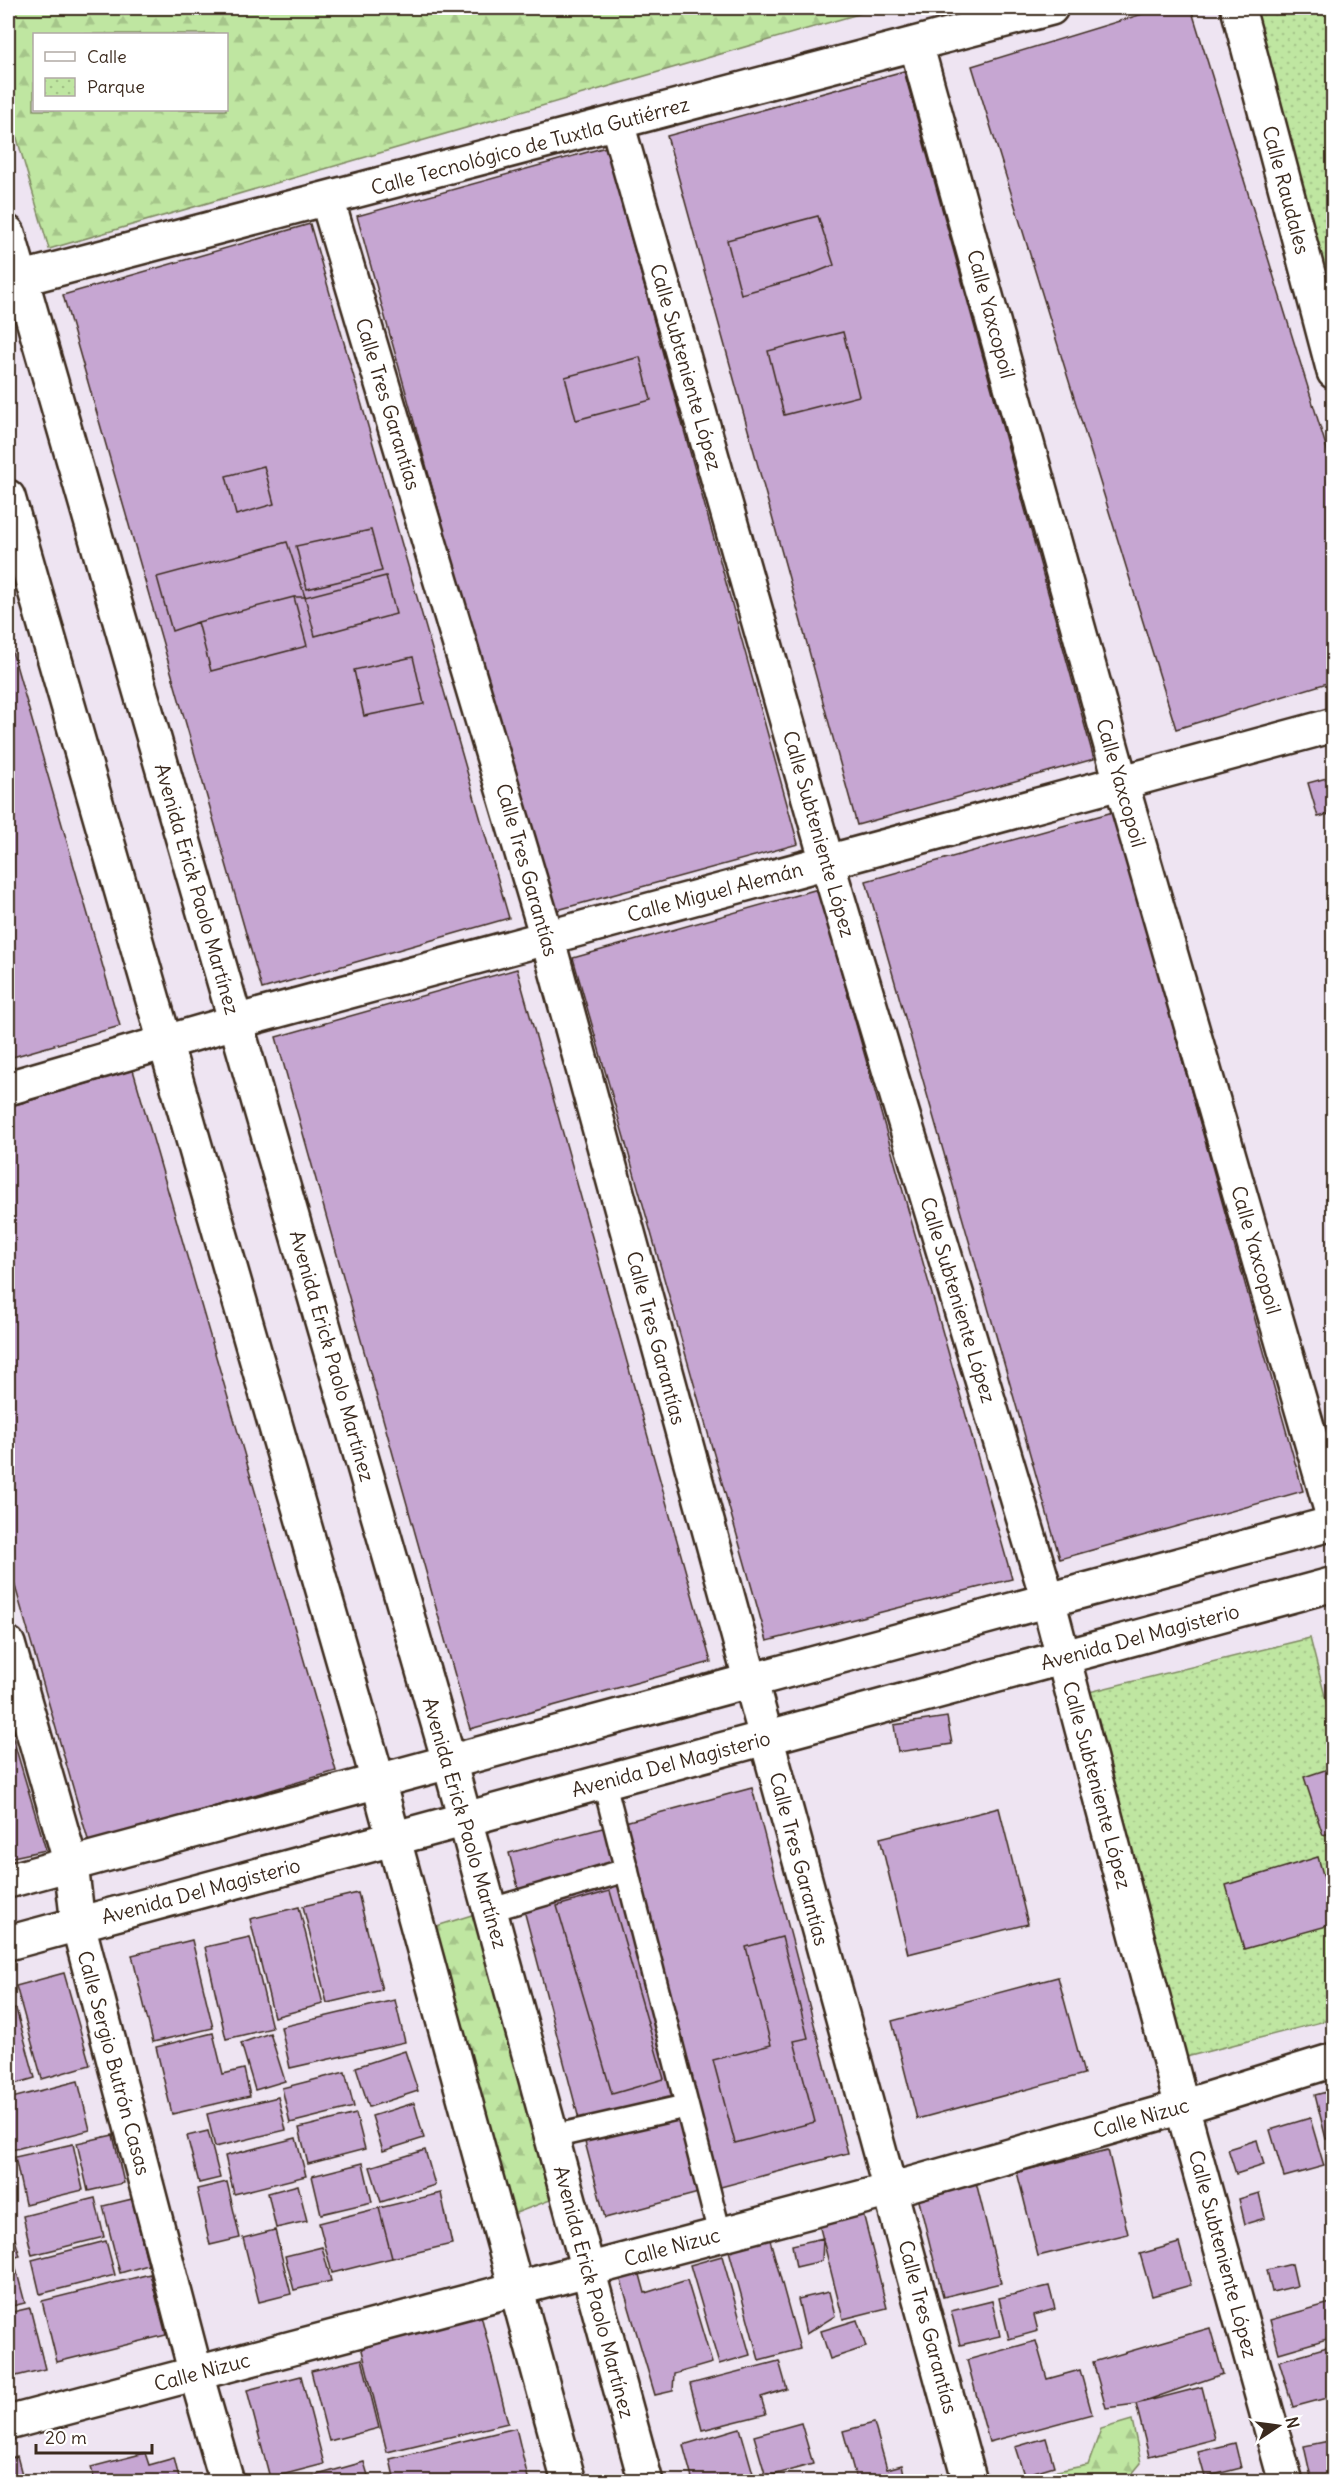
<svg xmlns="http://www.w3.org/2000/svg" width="1341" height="2489" font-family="Delius,sans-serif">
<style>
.forest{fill:url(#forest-firs);stroke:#7d8860;stroke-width:1.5;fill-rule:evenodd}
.park{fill:url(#park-dots);stroke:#7d8860;stroke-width:1.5}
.building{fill:#c6a6d2;stroke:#3b2a1e;stroke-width:1.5}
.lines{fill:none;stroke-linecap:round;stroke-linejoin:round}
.service-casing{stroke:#3b2a1e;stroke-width:27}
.minor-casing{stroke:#3b2a1e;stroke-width:38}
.tertiary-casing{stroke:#3b2a1e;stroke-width:38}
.secondary-casing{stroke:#3b2a1e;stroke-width:38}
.service{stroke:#fff;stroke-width:22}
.minor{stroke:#fff;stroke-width:33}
.tertiary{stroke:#fff;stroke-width:33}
.secondary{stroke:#fff;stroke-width:33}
.labels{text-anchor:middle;stroke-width:5;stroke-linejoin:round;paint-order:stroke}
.street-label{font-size:20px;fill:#3b2a1e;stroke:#fff}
</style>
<defs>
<pattern id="forest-firs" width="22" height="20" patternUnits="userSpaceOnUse" patternTransform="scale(1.5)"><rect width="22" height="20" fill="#bfe6a1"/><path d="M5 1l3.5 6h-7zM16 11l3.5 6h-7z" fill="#a5c58a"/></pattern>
<pattern id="park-dots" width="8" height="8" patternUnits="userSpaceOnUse" patternTransform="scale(1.5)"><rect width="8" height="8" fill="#bfe6a1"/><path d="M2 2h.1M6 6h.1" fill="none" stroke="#a5c58a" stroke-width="1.8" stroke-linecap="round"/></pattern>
</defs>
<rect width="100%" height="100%" fill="#eee4f2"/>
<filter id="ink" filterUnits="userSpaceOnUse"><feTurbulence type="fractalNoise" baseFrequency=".0167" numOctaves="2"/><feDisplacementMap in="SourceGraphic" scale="12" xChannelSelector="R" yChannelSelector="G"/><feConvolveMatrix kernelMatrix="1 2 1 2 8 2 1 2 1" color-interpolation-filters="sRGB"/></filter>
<g filter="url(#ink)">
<!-- forest -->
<path class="forest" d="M8,8h871l-830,241 -41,-142zM34,34h192v76h-192z
M475,1914l75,286 -47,18 -76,-289z
M1132,2420l9,43 -15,18h-121l83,-16 13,-36z"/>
<!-- park -->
<path class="park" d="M1249,8h84v317z
M1310,1638l23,89v292l-147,38 -101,-364z"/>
<!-- building -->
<path class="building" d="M1162,8h29l143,464v209l-158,48 -204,-663z
M904,71l190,688 -237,66 -190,-689z
M606,147l192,697 -248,68 -193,-696z
M818,216l16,49 -27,11 -66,18 -14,-54z
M310,224l199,694 -247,71 -199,-694z
M843,332l16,64 -75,19 -16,-64z
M640,357l11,43 -75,20 -11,-43z
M264,466l10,38 -38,11 -10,-39z
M371,530l11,41 -75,18 -11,-43z
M287,542l18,55h-11l-96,25 -26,9 -15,-54z
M386,576l10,38 -81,22 -10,-39z
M294,597l13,49 -96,25 -13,-49z
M8,637l112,389 -111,32 -1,-6z
M413,657l11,47 -60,12 -10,-46z
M1334,776v37l-16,4 -10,-34z
M1113,812l190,679 -243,68 -194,-678z
M818,889l194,690 -245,62 -194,-683z
M517,969l194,693 -241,67 -194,-692z
M133,1070l203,701 -247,72 -81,-281v-455z
M947,1717l5,27 -54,8 -4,-27z
M8,1722l38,128 -38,8z
M1334,1767v65l-11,3 -19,-58z
M752,1788l96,365 -243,65 -96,-365z
M999,1808l29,116 -120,30 -28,-116z
M1318,1857l16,56v11l-90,25 -18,-64z
M610,1891l54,188 -52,15 -55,-188z
M358,1893l24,97 -55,13 -24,-97z
M299,1907l24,97 -49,13 -24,-98z
M250,1937l22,91 -46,11 -21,-92z
M782,1937l26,101 -14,3 21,81 -80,21 -22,-83 58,-15 -25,-98z
M192,1940l21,88 -60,14 -21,-87z
M64,1973l26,92 -48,14 -26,-93z
M1058,1977l26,97 -167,45 -25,-98z
M395,2000l10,42 -115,26 -9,-41z
M16,2009l19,69 -27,8v-75z
M213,2033l10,41 21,-5 6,27 -78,18 -16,-67z
M270,2033l15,48 -30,9 -14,-47z
M405,2051l13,40 -49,16 -13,-40z
M345,2072l9,35 -64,16 -8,-35z
M78,2081l12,49 -82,21v-52z
M1334,2090v47l-8,2 -11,-44z
M278,2097l8,33 -71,17 -8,-33z
M414,2103l10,35 -41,13 -11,-35z
M356,2114l9,35 -57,15 -9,-36z
M1310,2118l14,48 -40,11 -14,-47z
M208,2131l12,47 -21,5 -12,-47z
M113,2135l11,48 -36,8 -11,-48z
M296,2138l10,38 -72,18 -9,-38z
M1257,2140l7,25 -28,9 -8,-25z
M73,2144l10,46 -58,14 -10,-47z
M425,2150l10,35 -54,17 -11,-35z
M1108,2150l20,84 -90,22 -21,-84z
M363,2163l9,39 -51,12 -9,-38z
M975,2178l26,105 -58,14 -25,-100z
M227,2182l13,56 -30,7 -13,-56z
M298,2185l9,36 -31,7 -8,-35z
M441,2193l11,51 -60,14 -13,-50z
M1259,2193l6,25 -20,6 -6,-25z
M95,2198l9,39 -72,18 -9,-39z
M132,2199l16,66 -28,8 -17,-67z
M379,2208l13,50 -60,15 -13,-50z
M863,2213l24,95 -44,11 -24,-95z
M8,2216l12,40 -12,3z
M275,2230l16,64 -32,8 -16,-64z
M769,2236l31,113 -41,11 -31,-113z
M823,2238l-1,23 -26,6 -4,-22z
M106,2241l9,34 -75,19 -8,-34z
M1179,2243l12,42 -39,11 -12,-42z
M322,2247l9,34 -37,9 -9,-34z
M722,2256l28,99 -31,9 -29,-99z
M1292,2264l5,22 -25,6 -5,-22z
M15,2265l10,38 -17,4v-40z
M639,2271l6,22 42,-13 25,83 -38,11 -1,17 -18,4 -35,-118z
M150,2274l16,61 -109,27 -15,-61z
M1049,2286l6,23 -21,6 4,16 -29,8 -10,-41z
M829,2292l6,24 -29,18 -8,-35z
M992,2301l8,35 -40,9 -9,-34z
M1334,2302v35l-55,16 -9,-33z
M30,2308l15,61 -37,9v-65z
M480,2311l28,112 -121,29 -27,-110z
M857,2320l9,27 -36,12 -9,-28z
M1210,2328l13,46 -87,30 -30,4 -13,-46z
M1036,2341l11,38 33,-9 12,44 -103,28 -22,-82z
M1334,2345v51l-41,11 -14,-46z
M362,2359l17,69 -50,13 -18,-70z
M779,2361l8,28 -26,8 5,17 -64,16 -12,-46z
M301,2376l23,88 -54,14 -23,-88z
M1202,2387l13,52 -66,17 -13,-52z
M801,2423l12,41 -47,13 -12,-41z
M874,2423l13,46 15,-4 4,17h-49l-14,-51z
M516,2428l13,54h-134l-5,-23z
M740,2428l14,49 -16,5h-45l-10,-37z
M1046,2438l8,28 -30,9 -9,-28z
M1334,2440v41l-22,1 -8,-36z
M1235,2443l6,25 -36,9 -7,-25z
M145,2453l4,12 25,-7 6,24h-85l-4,-15z
M17,2456l7,26h-16v-23z
M364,2462l6,20h-78z"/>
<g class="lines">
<defs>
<path id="service" d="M604,1782l116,453
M490,1910l137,-40
M551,2137l136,-31"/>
<path id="minor" d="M1238,8l96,364
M916,44l205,738 213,738
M617,123l210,739 221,738 134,507 104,375
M327,199l220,738 423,1545
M8,282l1043,-274
M8,1088l227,-66 1099,-297
M8,1644l63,220 7,60 118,450 31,108
M8,2423l882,-233 292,-83 152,-47"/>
<path id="tertiary" d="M8,1881l1326,-358
M8,1943l1326,-359"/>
<path id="secondary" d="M8,233l441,1528 197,721
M8,497l370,1284 191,701"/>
</defs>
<!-- service casing -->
<use href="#service" class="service-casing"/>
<!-- minor casing -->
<use href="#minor" class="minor-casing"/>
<!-- tertiary casing -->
<use href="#tertiary" class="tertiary-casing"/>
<!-- secondary casing -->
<use href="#secondary" class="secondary-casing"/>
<!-- service -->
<use href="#service" class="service"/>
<!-- minor -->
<use href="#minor" class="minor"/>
<!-- tertiary -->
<use href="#tertiary" class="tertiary"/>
<!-- secondary -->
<use href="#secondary" class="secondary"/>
</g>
</g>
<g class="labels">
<!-- street labels -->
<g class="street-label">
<text transform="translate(530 146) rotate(-15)" y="7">Calle Tecnológico de Tuxtla Gutiérrez</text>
<text transform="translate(1286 190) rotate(75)" y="7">Calle Raudales</text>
<text transform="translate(991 314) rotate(75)" y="7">Calle Yaxcopoil</text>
<text transform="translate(686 367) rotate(74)" y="7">Calle Subteniente López</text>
<text transform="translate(388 404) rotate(73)" y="7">Calle Tres Garantías</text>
<text transform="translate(1121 783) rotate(74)" y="7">Calle Yaxcopoil</text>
<text transform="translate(819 834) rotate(74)" y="7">Calle Subteniente López</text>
<text transform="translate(527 870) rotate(74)" y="7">Calle Tres Garantías</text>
<text transform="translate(197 889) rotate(74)" y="7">Avenida Erick Paolo Martínez</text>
<text transform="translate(715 892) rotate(-15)" y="7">Calle Miguel Alemán</text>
<text transform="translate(1256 1250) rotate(74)" y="7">Calle Yaxcopoil</text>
<text transform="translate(958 1300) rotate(73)" y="7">Calle Subteniente López</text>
<text transform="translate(656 1338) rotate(75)" y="7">Calle Tres Garantías</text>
<text transform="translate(332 1356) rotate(74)" y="7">Avenida Erick Paolo Martínez</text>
<text transform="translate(1140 1637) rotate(-15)" y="7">Avenida Del Magisterio</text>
<text transform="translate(671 1764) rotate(-15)" y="7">Avenida Del Magisterio</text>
<text transform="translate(1097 1785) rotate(75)" y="7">Calle Subteniente López</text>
<text transform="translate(465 1823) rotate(74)" y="7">Avenida Erick Paolo Martínez</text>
<text transform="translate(799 1859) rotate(75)" y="7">Calle Tres Garantías</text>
<text transform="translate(201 1891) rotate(-15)" y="7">Avenida Del Magisterio</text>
<text transform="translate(114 2063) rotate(75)" y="7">Calle Sergio Butrón Casas</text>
<text transform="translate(1141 2118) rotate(-16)" y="7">Calle Nizuc</text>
<text transform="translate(672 2247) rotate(-15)" y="7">Calle Nizuc</text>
<text transform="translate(1223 2254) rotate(75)" y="7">Calle Subteniente López</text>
<text transform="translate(594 2292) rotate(75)" y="7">Avenida Erick Paolo Martínez</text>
<text transform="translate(928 2327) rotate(75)" y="7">Calle Tres Garantías</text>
<text transform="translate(202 2372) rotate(-15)" y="7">Calle Nizuc</text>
</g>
</g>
<!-- margin -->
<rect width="1341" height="2489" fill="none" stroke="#fff" stroke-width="30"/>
<rect x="15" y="15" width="1311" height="2459" fill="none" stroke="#3b2a1e" stroke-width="2" filter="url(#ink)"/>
<!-- legend -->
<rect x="33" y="33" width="195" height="78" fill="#ffffff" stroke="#b1aaa5" stroke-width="1.5"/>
<rect x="45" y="52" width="30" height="9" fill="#ffffff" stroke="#b1aaa5" stroke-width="1.5"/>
<text x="87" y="63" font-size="18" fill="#3b2a1e">Calle</text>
<rect x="45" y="78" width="30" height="18" fill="url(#park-dots)" stroke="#b1aaa5" stroke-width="1.5"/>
<text x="87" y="93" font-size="18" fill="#3b2a1e">Parque</text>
<!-- north arrow -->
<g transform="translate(1278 2426) rotate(77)" stroke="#ffffff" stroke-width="4.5" paint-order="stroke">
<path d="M0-4.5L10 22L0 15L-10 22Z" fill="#3b2a1e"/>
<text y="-9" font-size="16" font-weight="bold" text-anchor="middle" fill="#3b2a1e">N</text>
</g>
<!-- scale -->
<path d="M36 2444v9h116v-9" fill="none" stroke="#3b2a1e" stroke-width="3"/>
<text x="45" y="2444" font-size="18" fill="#3b2a1e" stroke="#ffffff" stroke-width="4.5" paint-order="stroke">20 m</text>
</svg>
